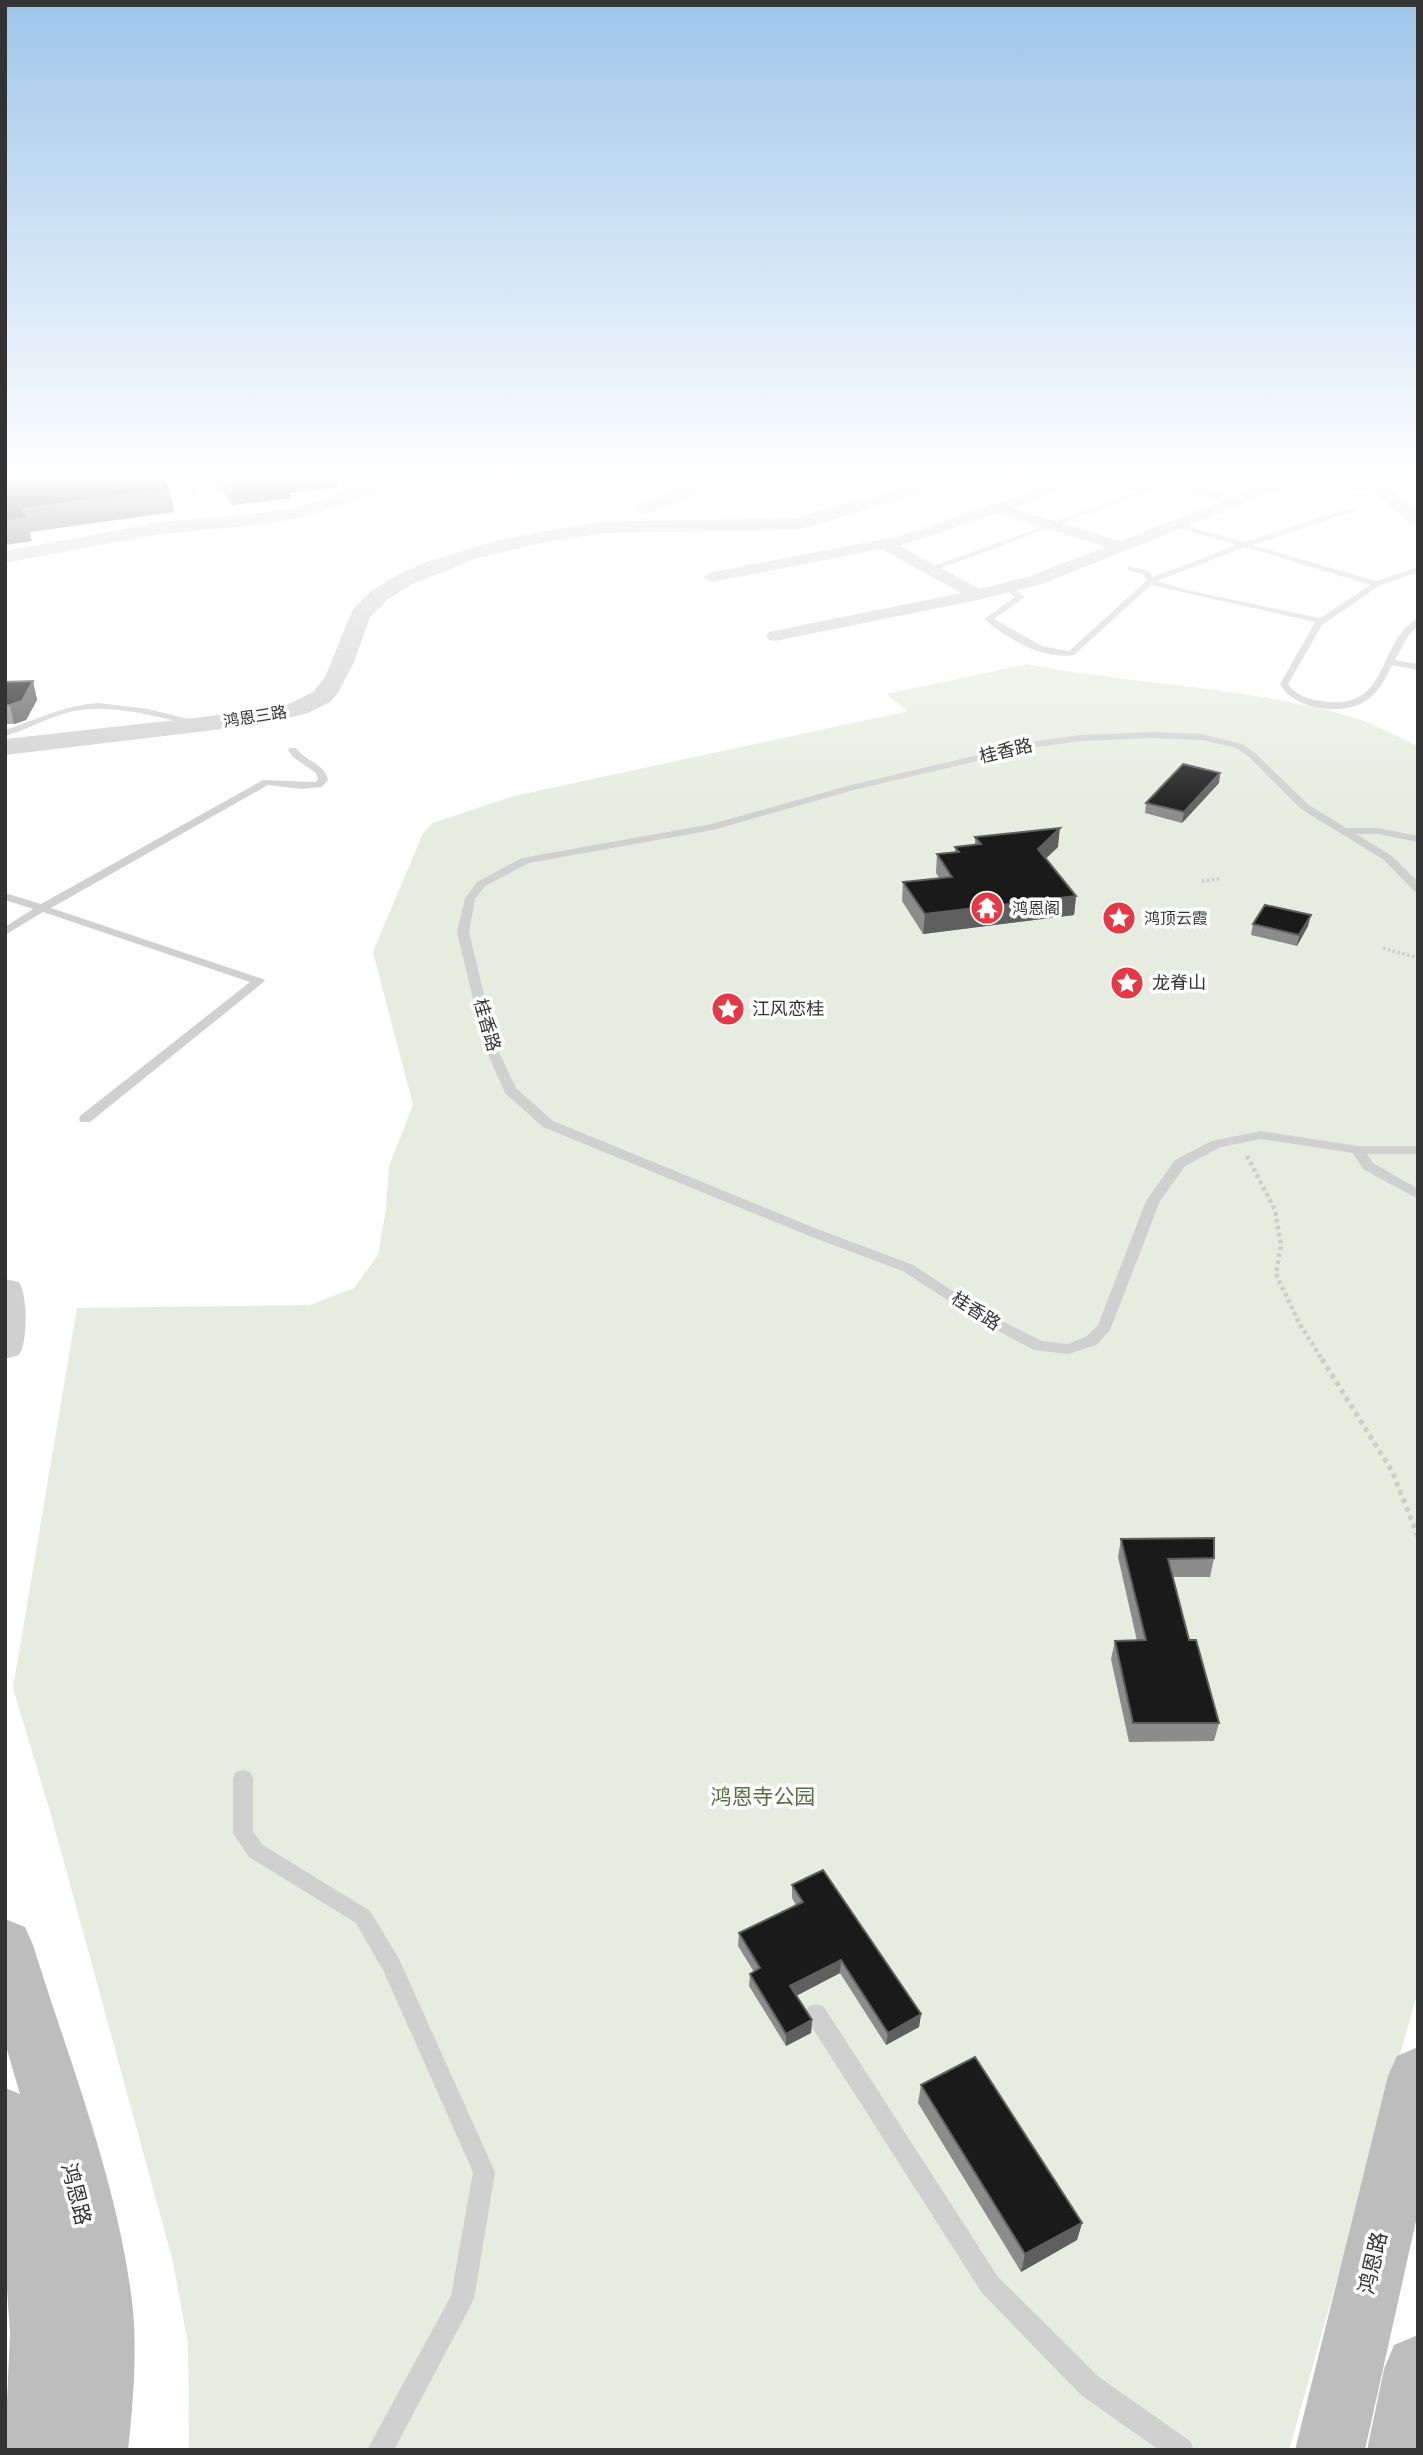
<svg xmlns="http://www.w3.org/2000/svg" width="1423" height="2455" font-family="'Golos Text','Noto Sans SC',sans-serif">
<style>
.green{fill:#e6ecdf}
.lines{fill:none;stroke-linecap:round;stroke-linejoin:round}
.path-far3{stroke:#cdcdcd;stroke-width:2.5;stroke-dasharray:2 2;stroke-linecap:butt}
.path-far2{stroke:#cdcdcd;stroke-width:3.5;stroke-dasharray:2.5 2.5;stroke-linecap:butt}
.path-far1{stroke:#cdcdcd;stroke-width:4.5;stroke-dasharray:3.5 3.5;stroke-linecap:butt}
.path{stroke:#cdcdcd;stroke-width:5;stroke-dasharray:4.5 4.5;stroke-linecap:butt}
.service{fill:#d0d0d0;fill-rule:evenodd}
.minor{fill:#d0d0d0;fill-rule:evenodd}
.tertiary{fill:#d0d0d0;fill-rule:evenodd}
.secondary{fill:#bdbdbd;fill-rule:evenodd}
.wall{fill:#8c8c8c}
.shaded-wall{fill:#5f5f5f}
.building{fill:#1a1a1a;stroke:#5f5f5f;stroke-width:2}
.labels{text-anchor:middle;stroke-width:7;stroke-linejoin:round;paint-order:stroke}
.far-street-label{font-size:16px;fill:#333;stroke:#fff}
.far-poi-label{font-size:16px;fill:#333;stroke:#fff;text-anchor:start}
.street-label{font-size:18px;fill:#333;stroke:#fff}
.poi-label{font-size:18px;fill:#333;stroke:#fff;text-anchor:start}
.near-park-label{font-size:21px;fill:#56703f;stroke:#fff}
.near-street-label{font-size:21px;fill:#333;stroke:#fff}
</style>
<rect width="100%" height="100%" fill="#fff"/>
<!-- green -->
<path class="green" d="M1027,664c106,21 217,22 322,52 24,7 47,20 69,30v1245l-129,459h-1100l-1,-106 -15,-82 -121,-444 -39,-130 64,-380 233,-3 44,-17 24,-33 8,-47 3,-42 24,-61 -40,-153 50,-119 10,-10 81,-27 394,-85 -22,-17z"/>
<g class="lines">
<!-- path-far3 -->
<path class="path-far3" d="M168,494l27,-3
M193,508l-6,-12 9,-2 -2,-5 29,-4"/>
<!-- path-far2 -->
<path class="path-far2" d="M1202,881l17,-2
M1383,948l35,10"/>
<!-- path-far1 -->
<path class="path-far1" d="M1247,1156l28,54 6,35 -5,29 23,49 24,38"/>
<!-- path -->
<path class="path" d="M1322,1359l70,112 26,65"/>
<!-- service -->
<path class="service" d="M1172,479h10l-249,92 -7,-2z
M1350,508l7,2 -104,35 123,36 42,-14v5l-39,14 -57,39 -34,59c7,11 20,15 33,17 71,11 53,-57 97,-83v8l-10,10 -13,24 23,4v6l-26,-5c-6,12 -12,25 -22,33 -22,19 -76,13 -90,-14l35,-62 -164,-37 -77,70c-31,5 -67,-16 -90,-36l31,-22 -12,-9 7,-2 15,11 -31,22 48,27 27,5 78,-71 -4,-5 -15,-5v-4l21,5 4,6 84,-32 -65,-19v-4l73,20zM1245,547l125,38 -50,33 -133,-28 -30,-9z
M98,703l50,6 52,13 -5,3c-41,-8 -87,-24 -129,-12 -21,6 -40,17 -61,23v-6c32,-10 59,-25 93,-27z
M1154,732l48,2 40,10 13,9 54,52 37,23h32l40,8v6l-40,-8h-22l36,22 26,26v10l-4,-1 -30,-31 -83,-51 -52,-52 -13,-9 -34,-8 -48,-2 -73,3 -44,6 -183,43 -141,40 -184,33 -44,23 -10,13 -6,33 28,116 19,40 37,33 264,108 96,36 75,49 54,27 25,3 19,-7 12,-12 48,-124 29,-41 37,-19 49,-10 97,15h60v8h-51l6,9 45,26v10l-55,-30 -10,-16 -92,-14 -40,8 -36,19 -25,35 -50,129 -14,15 -28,9 -34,-4 -56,-30 -75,-49 -96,-36 -264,-108 -38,-34 -20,-45 -28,-116 8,-33 12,-17 45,-24 190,-34 135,-38 190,-45 44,-6z
M290,748h6c9,13 28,15 32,32l-6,7 -20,2 -34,-4 -217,123 212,71 2,2 -175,141h-10l-1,-3 1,-3 170,-134 -207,-70 -38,23v-8l28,-18 -28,-9v-7l36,11 222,-124 52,2 3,-3 -2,-6 -23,-16 -5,-7z
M243,1770l7,2 3,6v53l10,14 107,66 29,48 96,213 -21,127 -80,151h-27l84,-154 22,-124 -89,-200 -28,-49 -107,-66 -16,-24v-55l3,-6z
M816,2004l8,3 174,270 101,100 91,64 4,9h-35l-78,-55 -99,-102 -174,-272 -3,-7 3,-7z"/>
<!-- minor -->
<path class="minor" d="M1067,479h22l-3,3 -74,26 109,33 99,-39 -68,-20 -2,-3h22l62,18 31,-12 108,-5 8,5 -8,5 -106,4 -225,90 -64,16 -203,41 -6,-1 -3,-4 3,-4 192,-39 -79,-44 -170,33 -8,-5 8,-5 188,-36zM997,513l109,34 -76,29 -50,13 -80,-43z"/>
<!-- tertiary -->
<path class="tertiary" d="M382,479h27l-2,4 -104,34 -36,7 -112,11 -150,28v-12l150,-28 112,-11 32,-6z
M701,479h24l-2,4 -71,29 -7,2 -10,-6 3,-4z
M931,479h28l-2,4 -160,47 -192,3 -64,10 -63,15 -66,26 -25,16 -17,17 -16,45 -16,31 -8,9 -22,11 -44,11 -259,31v-16l259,-29 27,-7 22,-11 12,-15 28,-68 18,-18 26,-16 32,-14 77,-23 92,-16 198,-4z
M1357,479h20l41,31v16l-7,-2z
M5,1279l14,3c9,15 9,59 0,73l-14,4z"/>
<!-- secondary -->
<path class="secondary" d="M5,1919l20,8 8,18c36,116 88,245 100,366 4,46 0,93 -5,139h-123l5,-118 -5,-71v-173l15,6 -15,-51z
M1418,2047v165l-53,238h-70l93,-374 9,-20z
M1418,2335v115h-51l17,-81 10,-24z"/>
</g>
<!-- wall -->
<path class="wall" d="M214,479h123l1,8 -49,6 1,5 -58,7z
M33,681l4,19 -11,20 -12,4h-9v-42z
M1220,773l-1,10 -37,40 -37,-10 1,-10z
M975,837l83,10 -12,11 30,38 -2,19 -151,19 -21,-33 1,-19 36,-4 -3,-5 1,-19 18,-2v-5l20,-2z
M1253,924l55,2 -11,20 -46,-11z
M1121,1539l93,19 -4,19h-37l16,63 30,83 -5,18 -85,1 -18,-83 4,-18h22l-19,-84z
M792,1885l129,129 -2,13 -33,18 -46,-72 -44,23 16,24 -1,13 -25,13 -37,-60 1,-12 4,-2 -16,-26 1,-13 57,-28 -4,-7z
M921,2085l161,138 -5,17 -56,32 -103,-169z"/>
<!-- shaded-wall -->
<path class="shaded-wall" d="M259,479h78l1,8 -49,6 1,5 -58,7 -3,-23z
M170,489l4,23 -144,20 2,9 -27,4v-25l17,-11z
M33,681l4,19 -11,20 -12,4 -4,-19z
M1220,773l-1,10 -37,40 2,-11z
M1060,828l-2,19 -22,21 2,-19z
M1076,896l-2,19 -151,19 2,-20z
M1311,915l-3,11 -11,20 2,-11z
M841,1960l-1,13 -50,26v-13z
M921,2014l-2,13 -33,18 2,-12z
M812,2020l-1,13 -25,13v-12z
M1082,2223l-5,17 -56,32 4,-18z"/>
<!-- building -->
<path class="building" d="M5,479h158l7,10 -148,20 5,9 -22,2z
M226,479h33l-30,3z
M33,681l-11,20 -12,4h-5v-23z
M1183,764l37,9 -36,39 -38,-9z
M1060,828l-22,21 38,47 -151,18 -22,-32 49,-5 -15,-23 22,-2 -4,-5 26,-3 -6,-7z
M1265,905l46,10 -12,20 -46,-11z
M1214,1538v20l-46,1 21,81h7l23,83h-86l-18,-82 31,-1 -25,-101z
M823,1870l98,144 -33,19 -47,-73 -51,26 22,34 -26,14 -36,-60 10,-6 -21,-35 64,-31 -11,-17z
M975,2057l107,166 -57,31 -104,-169z"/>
<!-- sky -->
<linearGradient id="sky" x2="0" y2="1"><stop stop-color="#9ec6ea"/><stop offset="0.58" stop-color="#fff"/><stop offset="1" stop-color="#fff" stop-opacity="0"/></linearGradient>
<rect width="1423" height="822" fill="url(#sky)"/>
<!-- icons -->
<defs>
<symbol id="temple-disc" viewBox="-11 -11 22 22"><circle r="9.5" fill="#e63946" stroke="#fff"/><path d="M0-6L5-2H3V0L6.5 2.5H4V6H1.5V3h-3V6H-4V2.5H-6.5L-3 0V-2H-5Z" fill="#fff"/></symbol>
<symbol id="sight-disc" viewBox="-11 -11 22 22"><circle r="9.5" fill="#e63946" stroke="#fff"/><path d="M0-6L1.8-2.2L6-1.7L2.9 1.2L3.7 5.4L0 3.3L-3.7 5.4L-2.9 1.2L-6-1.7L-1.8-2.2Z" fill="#fff"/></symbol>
</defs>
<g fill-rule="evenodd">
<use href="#temple-disc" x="968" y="889" width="38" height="38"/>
<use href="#sight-disc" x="1100" y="899" width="38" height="38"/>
<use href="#sight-disc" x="1108" y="964" width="38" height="38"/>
<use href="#sight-disc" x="709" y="990" width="38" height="38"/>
</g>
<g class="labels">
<!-- far-street labels -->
<g class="far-street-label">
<text transform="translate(255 716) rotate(-9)" y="6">鸿恩三路</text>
</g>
<!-- far-poi labels -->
<g class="far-poi-label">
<text x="1012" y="914">鸿恩阁</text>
<text x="1144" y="924">鸿顶云霞</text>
</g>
<!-- street labels -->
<g class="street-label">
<text transform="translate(1006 751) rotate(-13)" y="6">桂香路</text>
<text transform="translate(487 1025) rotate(74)" y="6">桂香路</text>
<text transform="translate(976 1311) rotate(33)" y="6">桂香路</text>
</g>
<!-- poi labels -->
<g class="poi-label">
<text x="1152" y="989">龙脊山</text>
<text x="752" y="1015">江风恋桂</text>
</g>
<!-- near-park labels -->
<g class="near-park-label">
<text x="763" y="1804">鸿恩寺公园</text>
</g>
<!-- near-street labels -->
<g class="near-street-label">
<text transform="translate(76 2194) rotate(76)" y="7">鸿恩路</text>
<text transform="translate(1373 2263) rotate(-77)" y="7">鸿恩路</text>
</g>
</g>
<!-- border -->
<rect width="1423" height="2455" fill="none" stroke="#333333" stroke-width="14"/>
</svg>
